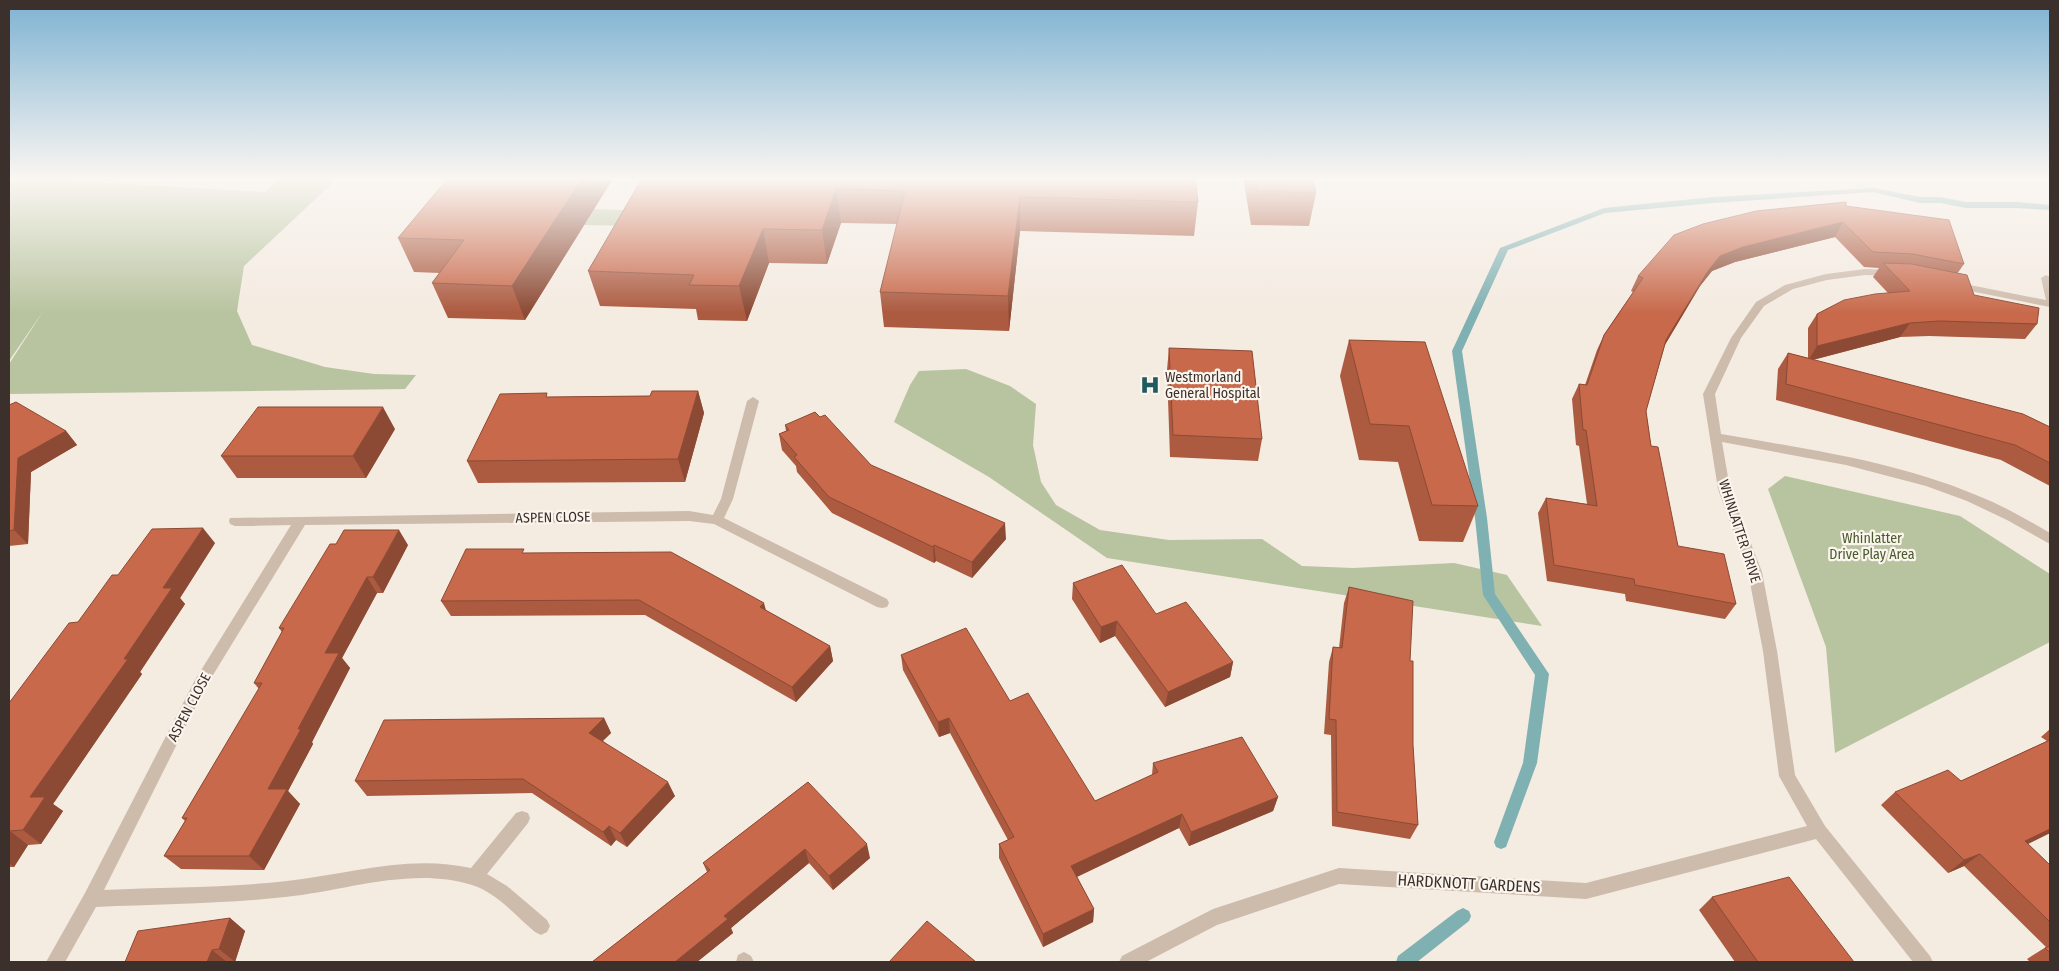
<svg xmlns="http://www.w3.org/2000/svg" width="2059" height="971" font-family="'Fira Sans Condensed',sans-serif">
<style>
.green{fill:#b8c4a0}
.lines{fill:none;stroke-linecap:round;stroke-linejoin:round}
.stream{fill:#7fb0b2;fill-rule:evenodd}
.minor{fill:#cdbbac;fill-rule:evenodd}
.wall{fill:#ac5a40}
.shaded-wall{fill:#8c4a34}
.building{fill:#c8694b;stroke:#8c4a34}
.labels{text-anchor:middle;stroke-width:4.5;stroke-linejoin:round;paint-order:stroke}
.poi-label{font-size:14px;fill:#3b302b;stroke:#fbf5ee;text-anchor:start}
.street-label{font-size:14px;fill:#3b302b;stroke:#fbf5ee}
.park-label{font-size:14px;fill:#4a5a2e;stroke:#fbf5ee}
.near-street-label{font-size:16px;fill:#3b302b;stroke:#fbf5ee}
</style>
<rect width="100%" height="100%" fill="#f4ebe1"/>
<!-- green -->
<path class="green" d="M9,177h72l-4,4 188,11 16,-15h58l-95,89 -7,45 15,34 73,22 49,7 42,1 -11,14 -396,5v-30l35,-54 -35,51z
M594,209l50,2 -10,15 -50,-1z
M966,369l44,17 26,18 -3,41 8,37 15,23 44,25 69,10 93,-1 40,27 51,2 101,-5 53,12 35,51 -435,-68 -118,-81 -95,-55 16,-37 9,-14z
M1785,476l175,40 90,58v68l-215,111 -9,-106 -58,-158z"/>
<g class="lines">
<!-- stream -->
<path class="stream" d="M1873,188l47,9h20l26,5h51l33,3v5l-33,-2h-51l-26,-5h-20l-47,-11 -160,11 -108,10 -97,37 -46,101 25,167 8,76 54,80 -12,89 -31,84 -5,2 -5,-2 -2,-5 29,-79 12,-88 -52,-80 -8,-77 -23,-167 48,-103 104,-40 109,-11z
M1463,908l6,3 2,5 -2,5 -52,41h-21l2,-6 59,-45z"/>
<!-- minor -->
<path class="minor" d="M1865,269l28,1 5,3 -5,3 -28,-1 -38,5 -34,9 -29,17 -23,32 -26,56 6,40c85,15 174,27 255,61 26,10 50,24 74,38v11l-43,-24 -40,-19 -41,-15 -80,-21 -124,-23 8,47 32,83 15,79 18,124 30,51 105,130 3,6h-20l-97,-123 -230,60 -247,-15 -122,41 -71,37h-27l3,-6 91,-47 126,-41 247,15 221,-57 -28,-50 -16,-125 -15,-79 -30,-83 -15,-95 28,-56 25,-36 29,-17 41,-11z
M2046,275l4,2v30l-95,-19 -5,-3 5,-3 91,18 -5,-22z
M753,397l6,4 -26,98 -9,19 163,81 2,4 -2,4 -5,1 -5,-1 -163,-83 -25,-3 -384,4 -100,163 -101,202c61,-3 122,-2 183,-9 61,-7 123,-27 184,-13l45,-55 6,-2 6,2 2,5 -2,5 -41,51 20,12 40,34 3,6 -3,6 -6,3 -6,-3c-19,-16 -39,-40 -63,-47 -61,-19 -126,6 -187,12 -63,7 -126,7 -189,10l-31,55h-19l39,-69 110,-213 96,-155 -56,1 -5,-2 -1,-3 1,-3 459,-7 24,4 8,-16 26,-98z
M744,952l7,4 3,6h-18l2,-7z"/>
</g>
<!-- wall -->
<path class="wall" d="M449,177h165l-89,143 -77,-2 -16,-35 8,-10 -26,-1 -16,-34z
M643,177l555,25 -4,34 -174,-5 -11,100 -125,-4 -4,-35 17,-68 -56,-1 -14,41 -58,-1 -22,58 -49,-1 -2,-11 -96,-3 -12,-35z
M1243,177h69l4,16 -7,33 -58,-1z
M1846,206l118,58 -7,10 17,21 63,29 -12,15 -96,-3 -29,1 -87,23 237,67v59l-49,-26 -225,-60 2,-31 10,-16 20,5v-30l9,-14 71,-21 -15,-16 6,-9 -15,-1 -29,-30 -100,25 -23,9 -12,15 -35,59 -19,66 5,35 27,100 58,58 -11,15 -99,-18 -1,-7 -78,-13 -9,-68 8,-15 41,6 -8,-58 -3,-1 -4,-46 7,-15 6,1 12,-35 7,-15 29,-43 -2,-1 7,-15z
M1349,340l129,166 -15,36 -44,-1 -21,-79 -39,-2 -19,-84z
M1169,348l93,91 -4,22 -88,-4 -3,-87z
M698,391l6,22 -19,69 -207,1 -11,-22 82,-64 101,-1z
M9,405l57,26 11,14 -46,27 -3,72 -19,2z
M785,425l86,40 135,74 -34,39 -36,-17 -2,2 -102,-50 -35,-41 -1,-6 -14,-16 -3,-16 7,-3z
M395,429l-29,49h-129l-16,-22z
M215,543l-35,55 5,6 -45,68 2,2 -89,130 10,7 -22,33 -13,1 -14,22h-5v-164l109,-128z
M408,545l-25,48h-6l-35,65 8,10 -38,74 1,2 -25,47 12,13 -36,66 -83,-1 -17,-13 21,-35 -3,-3 77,-129 -5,-6 28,-51 -3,-4z
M525,553l242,58 63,35 3,15 -37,41 -151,-87 -194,1 -10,-15z
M1073,583l83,31 77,48 -3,15 -65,30 -50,-71 -15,7 -28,-44z
M1349,587l61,74 3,84 5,80 -8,14 -78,-13 -1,-91 -7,-1 5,-72 4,-15 6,1 5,-45z
M901,655l109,46 85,100 57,-26 1,-12 125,34 -5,14 -84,35 -10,-18 -102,49 17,32 -1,13 -50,25 -44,-89v-14l9,-4 -58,-107 -11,4 -36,-67z
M604,718l7,15 -8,8 72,55 -48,51 -11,-7 -5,6 -79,-53 -165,3 -12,-15z
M2050,729v104l-22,11 22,21v97h-20l-3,-3 19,-12 -82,-81 -16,7 -67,-68 14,-13 66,-11 86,-40 -6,-4z
M808,782l62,76 -37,32 -24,-27 -78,65 2,5 -36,29h-105l115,-90 -4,-9z
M1712,897l142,65h-119l-36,-52z
M230,918l15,13 -10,31h-110z"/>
<!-- shaded-wall -->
<path class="shaded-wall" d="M583,177h31l-89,143 -13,-34z
M836,189l5,34 -14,41 -5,-34z
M1020,197v34l-11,100 -1,-35z
M1843,222l-8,15 -100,25 -23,9 -12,15 -42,70 8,-16 42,-69 12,-15 23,-9z
M763,229l6,34 -22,58 -8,-35z
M1910,323l-10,14 -92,24 9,-15z
M698,391l6,22 -19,69 -7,-23z
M383,407l12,22 -29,49 -13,-22z
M66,431l11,14 -46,27 -3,72 -14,-14 4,-72z
M1005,523l1,16 -34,39v-16z
M203,528l12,15 -35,55 5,6 -45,68 2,2 -89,130 10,7 -22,33 -18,-14 7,-33 94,-138 39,-71z
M399,530l9,15 -25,48 -10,-16z
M934,545l2,16 -2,2 -1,-16z
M367,577l10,16 -35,65 8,10 -38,74 1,2 -25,47 12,13 -36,66 -15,-14 19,-67 30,-60 27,-76z
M764,603l4,15 -8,-11z
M1117,621l-2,15 -15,7 1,-16z
M830,646l3,15 -37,41 -4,-15z
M1233,662l-3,15 -65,30 3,-15z
M604,718l7,15 -15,14 -7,-14z
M949,718l1,15 -11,4 -1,-15z
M668,782l7,14 -48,51 -7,-14z
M1278,797l-5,14 -84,35 2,-14z
M1182,814l-3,14 -109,52 1,-14z
M609,826l7,14 -5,6 -8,-14z
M2050,829v4l-41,20 16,-12z
M10,831l18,14 -14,22 -5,-4v-31z
M867,844l3,14 -37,32 -4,-14z
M805,849l4,14 -78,65 2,5 -36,29h-22l49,-46z
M1980,854l-16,12 -16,7 16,-13z
M1094,909l-1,13 -50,25v-13z
M230,918l15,13 -10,31 -16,-13z
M212,950l15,12h-20z"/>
<!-- building -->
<path class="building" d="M449,177h134l-71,109 -80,-3 32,-43 -66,-2z
M643,177h552l3,25 -178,-5 -12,99 -128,-4 25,-101 -69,-2 -14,41 -59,-1 -24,57 -50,-1 5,-10 -106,-4z
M1254,177h58l4,16 -59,-2z
M1846,202v4l103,14 15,44 -51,-10 -40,-2 -30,-30 -100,25 -23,9 -12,15 -42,69 -20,71 5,35 7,1 20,99 46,8 12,50 -101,-19 -1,-6 -80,-14 -8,-67 51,8 -11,-76h-3l-4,-46 8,1 17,-50 39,-57 -5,-2 36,-41 29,-11 53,-13z
M1883,263l29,1 55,11 7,20 65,13 -2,16 -97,-3 -30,2 -93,23v-32l27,-14 31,-6 35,-3z
M1349,340l76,2 53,164 -46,-1 -23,-79 -39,-2z
M1169,348l83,3 10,88 -89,-4z
M1788,353l235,61 27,13v36l-35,-18 -229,-61z
M652,391h46l-20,68 -211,2 33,-67 47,-1 -1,4 104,-1z
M16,402l50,29 -48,27 -4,72 -5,1v-126z
M258,407h125l-30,49h-132z
M815,412l5,5 5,-2 46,50 134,58 -33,39 -38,-17 -1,2 -104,-50 -35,-40 3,-2 -18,-21 10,-4 -4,-5z
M203,528l-40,60h9l-48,71h4l-98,138h15l-22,33 -13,1 -1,1v-129l60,-80 9,-1 34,-47h6l34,-46z
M344,530h55l-26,47h-6l-42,76h14l-41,76h3l-33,60h19l-38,67h-85l23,-38h-5l80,-135h-8l30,-55h-5l51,-84h6z
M466,549h58l-2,4 149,-1 93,51 -4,4 70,39 -38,41 -153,-87 -198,1z
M1122,565l34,49 30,-12 47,60 -65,30 -51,-71 -16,6 -28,-44z
M1349,587l64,14 -3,60h3v84l5,80 -81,-13 -1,-92 -7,-1 4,-72 9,1z
M966,628l44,73 18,-8 67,108 63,-29 -5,-9 89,-26 36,60 -87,35 -9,-18 -111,52 23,43 -51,25 -44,-90 15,-7 -65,-119 -11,4 -37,-67z
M604,718l-15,15 79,49 -48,51 -11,-7 -6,6 -80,-53 -168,2 29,-61z
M2050,740v89l-25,12 25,24v57l-70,-68 -16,6 -69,-68 53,-22 13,11z
M808,782l59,62 -38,32 -24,-27 -81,67 4,3 -53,43h-83l118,-92 -7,-7z
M1789,877l65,85h-96l-46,-65z
M230,918l-11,31 -7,1 -5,12h-82l13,-31z
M927,921l49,41h-87z
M2050,946v7l-5,-5z"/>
<!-- sky -->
<linearGradient id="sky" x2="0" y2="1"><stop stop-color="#7eb2d2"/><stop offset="0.57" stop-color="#faf6f2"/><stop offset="1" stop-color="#faf6f2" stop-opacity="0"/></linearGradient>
<rect width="2059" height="313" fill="url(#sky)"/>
<!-- icons -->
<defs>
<symbol id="hospital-bare" viewBox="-9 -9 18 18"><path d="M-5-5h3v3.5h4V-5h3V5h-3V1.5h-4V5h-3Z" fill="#1f5a5e" stroke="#fbf5ee" stroke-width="2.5" paint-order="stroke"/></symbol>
</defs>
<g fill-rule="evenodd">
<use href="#hospital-bare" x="1136" y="371" width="28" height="28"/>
</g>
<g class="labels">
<!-- poi labels -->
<g class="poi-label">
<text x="1165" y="382">Westmorland<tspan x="1165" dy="16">General Hospital</tspan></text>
</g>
<!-- street labels -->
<g class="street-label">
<text transform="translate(553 517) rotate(-1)" y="5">ASPEN CLOSE</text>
<text transform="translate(1740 531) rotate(72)" y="5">WHINLATTER DRIVE</text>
<text transform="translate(189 707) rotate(-62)" y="5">ASPEN CLOSE</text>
</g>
<!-- park labels -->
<g class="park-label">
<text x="1872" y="543">Whinlatter<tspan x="1872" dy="16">Drive Play Area</tspan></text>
</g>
<!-- near-street labels -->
<g class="near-street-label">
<text transform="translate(1469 883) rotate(3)" y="6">HARDKNOTT GARDENS</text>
</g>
</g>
<!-- border -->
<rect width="2059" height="971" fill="none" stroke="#3b302b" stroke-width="20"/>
</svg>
